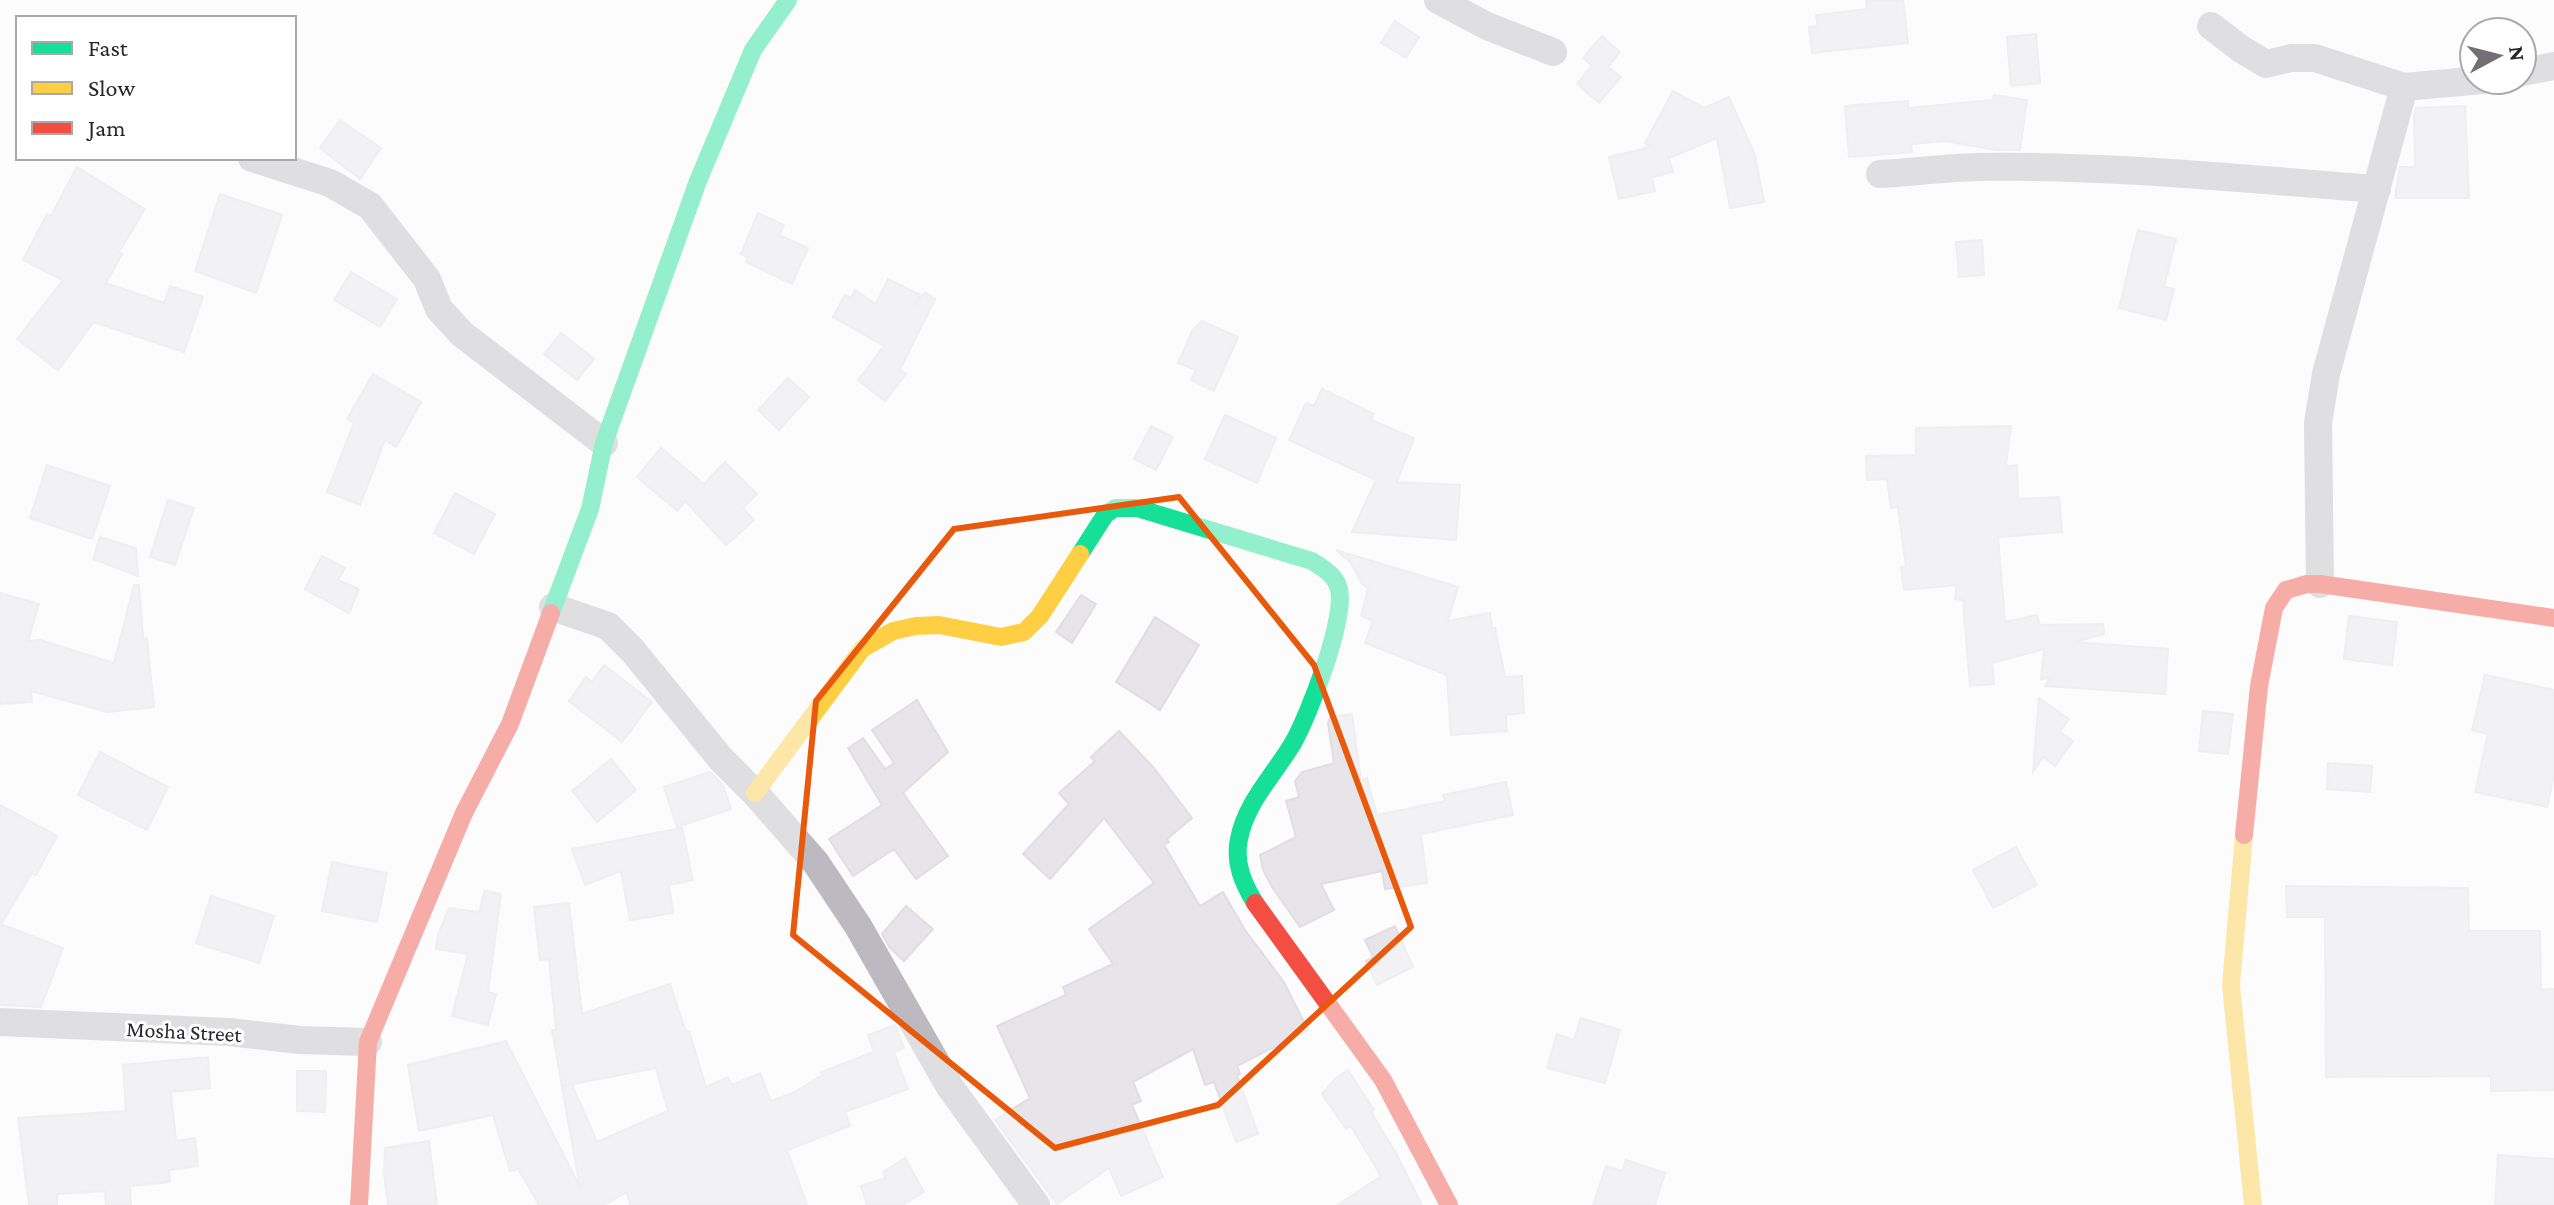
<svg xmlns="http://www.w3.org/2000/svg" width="2554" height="1205" font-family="'Crimson Pro',serif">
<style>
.building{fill:#e7e4ea;stroke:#e0dee3;stroke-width:2}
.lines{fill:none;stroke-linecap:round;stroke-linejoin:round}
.street{stroke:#bcbac0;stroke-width:28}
.fast{stroke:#16e098;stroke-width:18}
.slow{stroke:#ffcf43;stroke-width:18}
.jam{stroke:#f24e42;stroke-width:18}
.marked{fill:none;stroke:#e8590c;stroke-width:6;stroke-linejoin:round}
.labels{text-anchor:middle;stroke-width:6;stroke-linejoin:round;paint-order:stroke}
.street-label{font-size:22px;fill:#28252e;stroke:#fff}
</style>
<rect width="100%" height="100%" fill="#fcfcfc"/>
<!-- building -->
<path class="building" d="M1866,0h37l5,43 -96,10 -3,-26 9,-1 -2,-11 51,-6z
M1395,21l24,16 -13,21 -25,-15z
M2036,34l4,49 -29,3 -4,-49z
M1602,36l18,16 -12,15 13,10 -22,26 -22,-19 15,-18 -9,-8z
M1673,91l31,17 25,-11 26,58 9,47 -34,6 -13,-70 -48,20 4,14 -21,5 3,14 -36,8 -10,-42 41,-10 -5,-4z
M1994,95l33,5 -7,50h-24l-51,-9 -34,3 1,8 -63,5 -4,-51 63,-5v7l85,-8z
M2465,106l4,92h-74l5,-31h15l-1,-51 2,-8z
M340,120l41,28 -21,31 -40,-31z
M77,167l68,42 -26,43 3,2 -16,29 58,20 6,-17 33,11 -19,55 -90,-30 -36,48 -41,-31 46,-59 -40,-20 24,-46 4,2z
M220,194l62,21 -26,78 -61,-22z
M758,213l26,12 -5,10 29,13 -16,36 -46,-22 2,-5 -7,-3z
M2138,230l38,9 -12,48 10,2 -8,31 -47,-12z
M1982,240l2,35 -25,2 -3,-35z
M351,272l46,27 -17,28 -46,-27z
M888,279l32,16 -6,11 11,-14 10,7 -35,71 6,4 -21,27 -27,-21 26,-34 -51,-29 12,-22 6,3 4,-8 21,14z
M1202,321l36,16 -24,54 -23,-11 5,-10 -18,-7 14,-32z
M561,333l33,26 -17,21 -33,-26z
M373,374l48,28 -25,45 -11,-7 -25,65 -33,-13 27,-69 -7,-4z
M788,378l21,19 -30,33 -21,-20z
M1322,389l52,25 -3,6 43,18 -17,44 63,3 -4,55 -104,-8 24,-52 -87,-40 17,-37 8,3z
M1225,415l51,23 -19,45 -52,-24z
M1151,426l22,11 -17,33 -22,-11z
M2011,426l-5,40 11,-1 1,34 41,-2 3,35 -64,5 7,85 32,-7 3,10 63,-1 1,10 -29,8 93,7 -3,45 -120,-8 5,-8 -9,1 3,-30 -52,14 2,21 -24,2 -7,-86 -8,-1 2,-14 -53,5 -3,-23 5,-1 -8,-59 -7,1 -4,-29 -20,1 -1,-24 50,-1v-27z
M661,448l43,36 21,-22 32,32 -14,14 11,12 -28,25 -41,-44 -8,10 -40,-34z
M47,465l63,21 -18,53 -62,-21z
M455,493l40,21 -21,40 -40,-21z
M168,500l26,8 -19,57 -25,-8z
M100,537l36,11 2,28 -45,-17z
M1336,550l122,37 -10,34 42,-8 2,15h3l10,49 17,-1 2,37 -18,2 1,16 -56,4 -4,-60 -82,-32 8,-22 -12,-5 7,-28 -6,-4 -11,-21z
M322,556l23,12 -7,12 21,9 -10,24 -44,-24z
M134,585h5l4,53 4,1 7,68 -47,5 -76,-21 1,11 -32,2v-111l39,11 -11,37 12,-1 74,23z
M1081,595l15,9 -24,39 -16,-11z
M2349,616l48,6 -5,43 -48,-6z
M1155,617l44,28 -39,65 -44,-28z
M604,665l48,37 -30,40 -53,-41 17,-24 6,5z
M2485,675l69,15v85l-7,32 -72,-15 13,-58 -16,-4z
M2039,698l30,21 -9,13 13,9 -18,25 -12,-9 -10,15z
M917,700l31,52 -45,41 45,63 -32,23 -22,-30 -41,27 -24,-37 53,-34 -34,-57 15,-10 22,31 9,-6 -22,-33z
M2203,711l30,3 -5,40 -29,-3z
M1352,714l9,66 6,-2 10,37 68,-14 -2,-6 63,-13 7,33 -92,19 6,49 -42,6 -3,-18 -61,13 13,26 -34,17 -28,-40 -9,-17 -3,-15 36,-18 -10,-36 13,-4 -4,-16 7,-9 32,-9 -6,-40 2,-6z
M1119,731l34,36 39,51 -25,21 2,3 -5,3 36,61 23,-14 22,38 39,52 24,48 -71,36 3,8 -3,1 21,59 -22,8 -22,-60 -9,3 -12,-36 -60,33 8,19 -9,4 31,72 -42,19 -12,-28 -52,36 -62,-84 35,-22 -33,-72 69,-31 -3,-8 50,-23 -24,-35 65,-46 -50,-65 -54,61 -27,-25 46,-50 -10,-11 36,-32 -4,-4z
M100,752l68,35 -21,43 -69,-35z
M611,759l25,31 -39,32 -25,-31z
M2328,763l44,3 -2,26 -43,-3z
M710,772l13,13 8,24 -54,18 -13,-40z
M0,805l57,31 -21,39 -4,-2 -31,51 62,24 -22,59 -41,-2z
M682,828l11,52 -24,5 4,28 -43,7 -9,-49 -36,14 -13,-36z
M2016,847l21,38 -44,23 -20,-38z
M332,862l55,11 -10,49 -55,-11z
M2286,886l182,2 1,43h71l1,59 13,-1v101l-63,1v-15l-165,1 -1,-160h-38z
M485,891l16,3 -13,98 8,2 -8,31 -36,-9 16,-62 -32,-5 2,-14 11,-27 30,4z
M211,896l63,20 -15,47 -63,-20z
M569,903l13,111 88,-30 16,48 3,-1 17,56 22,-10 4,8 28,-12 11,28 24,-9 27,-17 -1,-3 53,-20 -6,-17 27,-10 9,23 -10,4 14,37 -63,23 5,14 -63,24 20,55h-177l-3,-13 -23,13h-65l-21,-36 -8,2 -17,-56 -74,16 -11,-66 98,-24 74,146 -18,-100 10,-3 25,58 71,-31 -12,-43 -94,18 -10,-56h4l-7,-71 -9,1 -6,-53z
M906,906l27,23 -29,32 -14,-13 -8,-14z
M1395,926l18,41 -36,18 -11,-24 7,-4 -8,-17z
M1581,1018l39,12 -15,53 -58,-15 10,-34 17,6z
M208,1057l2,31 -39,4 5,49 19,-3 3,28 -29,4 1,12 -40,4 1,19h-25l-1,-14 -48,3v11h-28l-11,-87 108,-7 -3,-46z
M1348,1070l26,40 -3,2 25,41 26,52h-84l43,-29 -30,-50 -5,3 -24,-35 13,-15z
M297,1071h29l-1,41 -28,-1z
M429,1141l8,64h-49l-4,-31 1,-26z
M2498,1155l56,4v46h-59z
M905,1158l19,34 -22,13h-35l-6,-19 25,-8 -3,-6z
M1626,1160l39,13 -10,32h-62l13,-39 16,5z"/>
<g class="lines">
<!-- street -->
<path class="street" d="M1438,0l49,26 66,26
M2211,26l30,23 25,15 25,-6h24l89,29 78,-7
M2522,72l32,-6
M252,158l78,25 40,23 57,73 12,30 23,25 142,109
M1880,174c33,-2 65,-6 98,-7 133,-2 267,12 399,22
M2320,584l-2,-161 8,-49 78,-287
M553,607l55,19 25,25 88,108 34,34 61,70 42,63 92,161 86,118
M0,1022l229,10 71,8 68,2"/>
<!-- fast -->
<path class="fast" d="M1080,554l25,-39 10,-7h22l175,53c10,7 22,13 26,25 11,27 -30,131 -45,157 -19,32 -47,59 -54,96 -5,24 4,44 16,64
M551,613l39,-104 14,-66 94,-262 55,-131 35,-50"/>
<!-- slow -->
<path class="slow" d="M755,793l107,-144 31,-18 23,-5 23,-1 62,12 23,-5 16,-16 40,-62
M2244,835l-13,150 22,220"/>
<!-- jam -->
<path class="jam" d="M2244,835l15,-149 15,-78 12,-18 21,-6h13l234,34
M1255,903l128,177 66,125
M359,1205l9,-163 96,-229 46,-89 41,-111"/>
</g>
<!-- marked area -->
<path d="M0 0H2554V1205H0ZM1179,497l135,168 97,262 -193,178 -163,43 -262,-213 23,-234 138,-172z" fill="#fcfcfc" fill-opacity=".55" fill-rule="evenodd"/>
<path class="marked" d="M1179,497l135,168 97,262 -193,178 -163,43 -262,-213 23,-234 138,-172z"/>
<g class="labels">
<!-- street labels -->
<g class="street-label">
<text transform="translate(184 1031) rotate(3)" y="8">Mosha Street</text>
</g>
</g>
<!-- legend -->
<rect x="16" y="16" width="280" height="144" fill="#ffffff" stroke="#a9a8ab" stroke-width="2"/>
<rect x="32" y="42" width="40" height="12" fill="#16e098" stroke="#a9a8ab" stroke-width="2"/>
<text x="88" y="56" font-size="24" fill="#28252e">Fast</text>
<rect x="32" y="82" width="40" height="12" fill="#ffcf43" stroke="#a9a8ab" stroke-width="2"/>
<text x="88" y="96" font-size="24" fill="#28252e">Slow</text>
<rect x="32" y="122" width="40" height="12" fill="#f24e42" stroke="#a9a8ab" stroke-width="2"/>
<text x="88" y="136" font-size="24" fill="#28252e">Jam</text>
<!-- north arrow -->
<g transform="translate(2498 56) rotate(83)"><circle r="38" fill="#ffffff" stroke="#a9a8ab" stroke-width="2"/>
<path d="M0-6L14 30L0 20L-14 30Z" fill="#727076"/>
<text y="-12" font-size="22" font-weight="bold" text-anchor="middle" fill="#28252e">N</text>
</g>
</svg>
